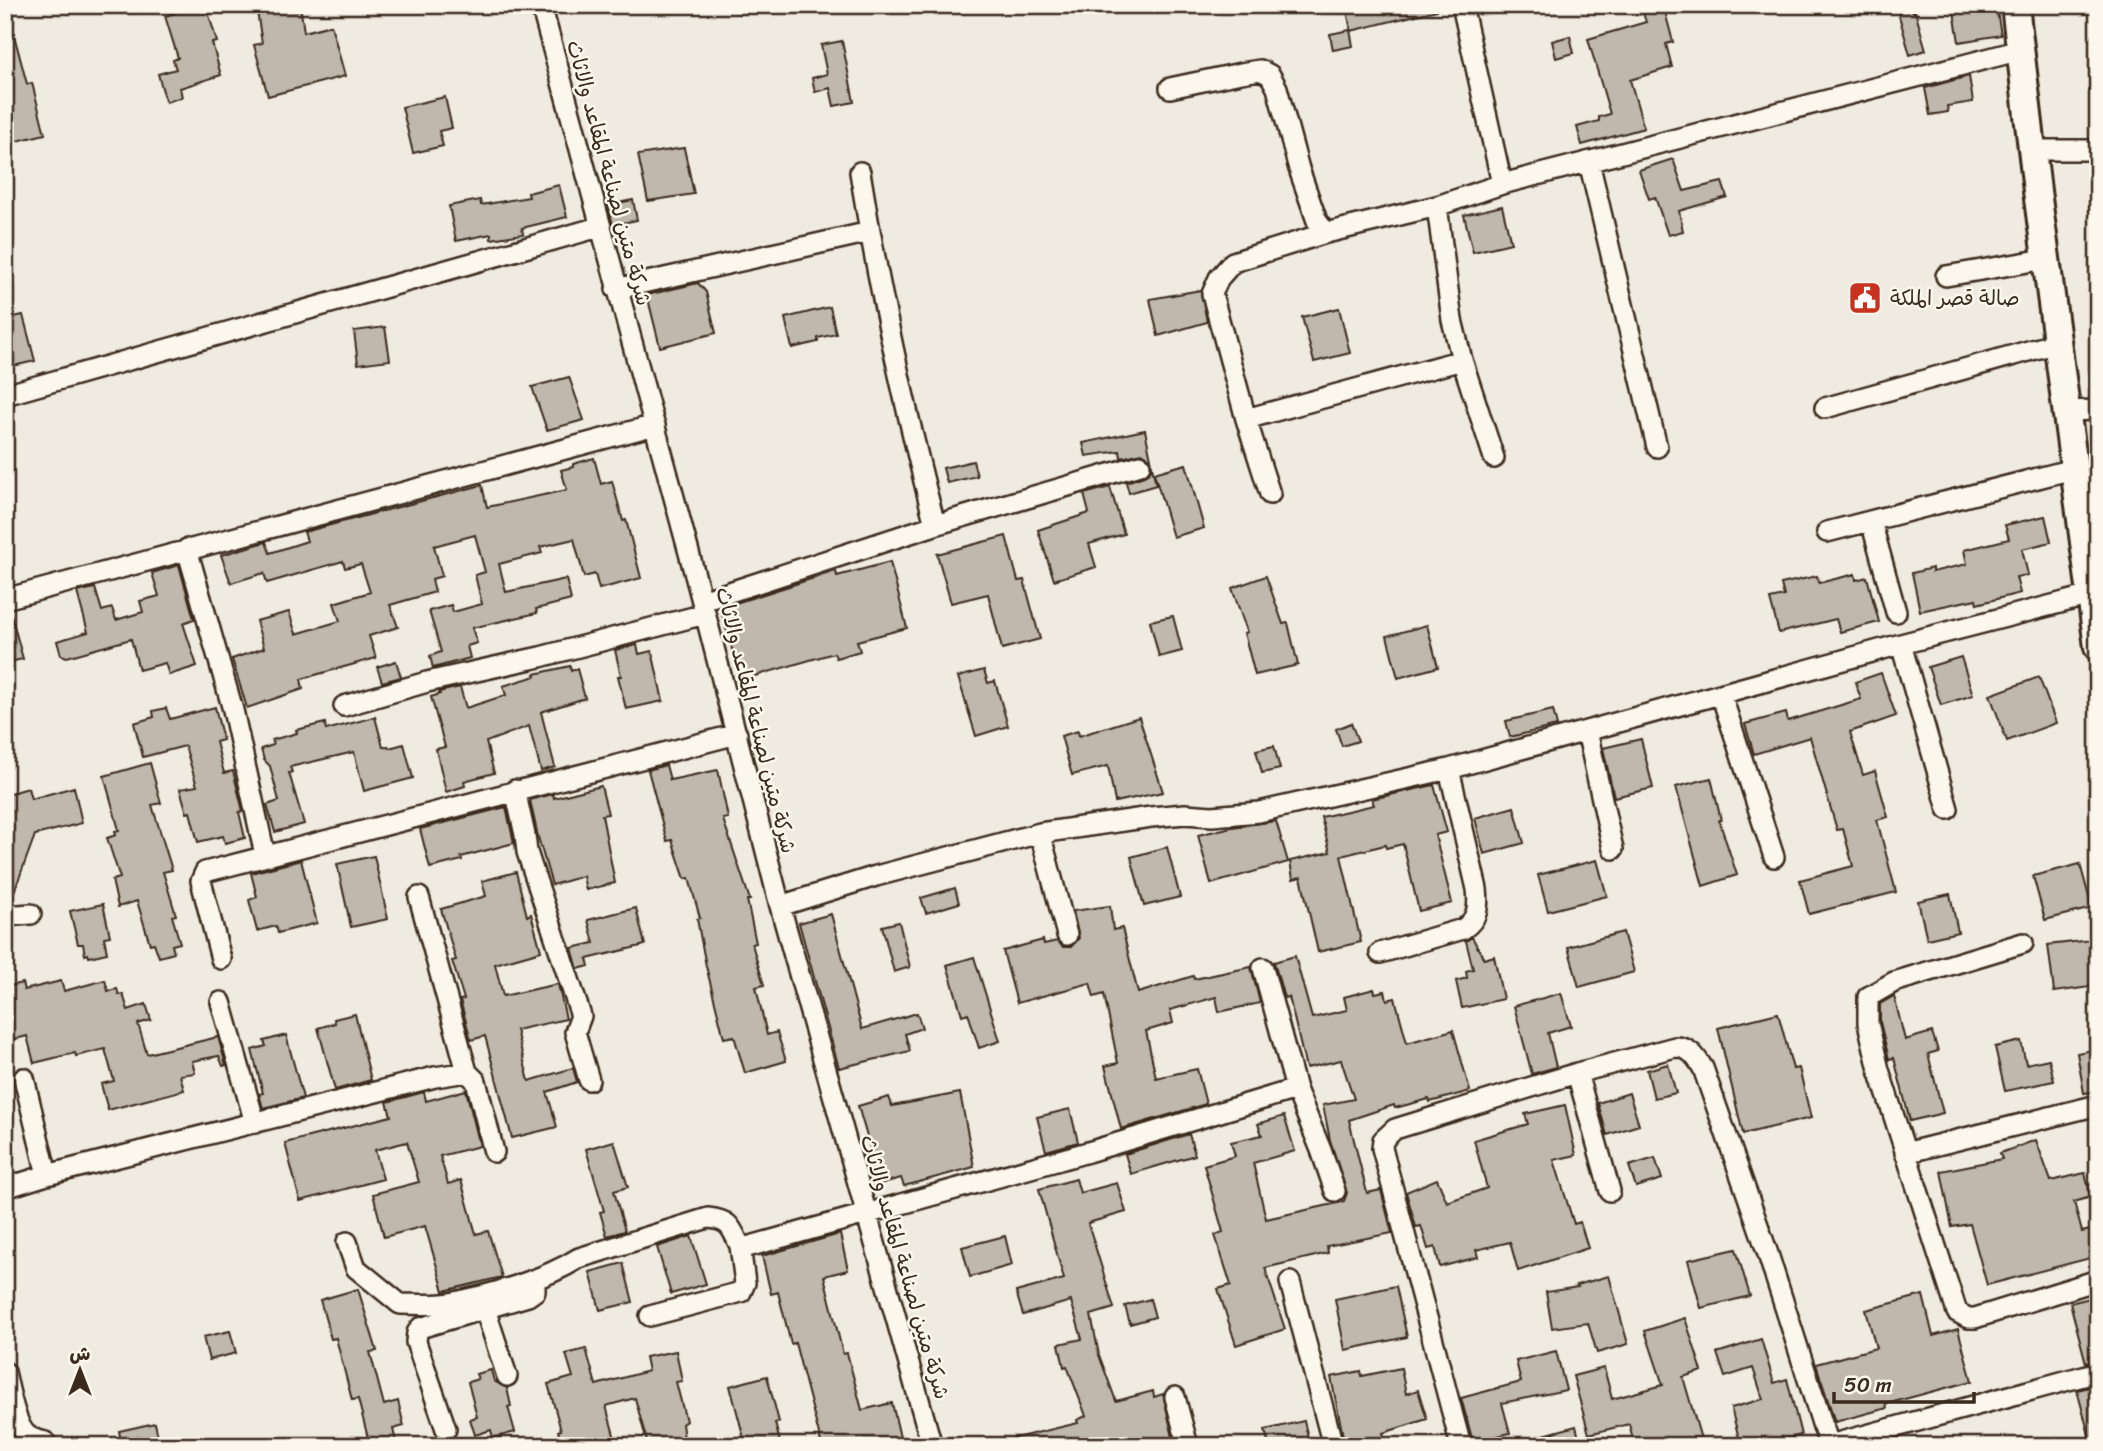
<svg xmlns="http://www.w3.org/2000/svg" width="2103" height="1451" font-family="Sriracha,'Playpen Sans Arabic',sans-serif">
<style>
.building{fill:#c0b8ad;stroke:#3b2a1e;stroke-width:2}
.lines{fill:none;stroke-linecap:round;stroke-linejoin:round}
.minor-casing{stroke:#3b2a1e;stroke-width:24}
.major-casing{stroke:#3b2a1e;stroke-width:32}
.minor{stroke:#fbf7ec;stroke-width:19}
.major{stroke:#fbf7ec;stroke-width:26}
.labels{text-anchor:middle;stroke-width:5;stroke-linejoin:round;paint-order:stroke}
.street-label{font-size:21px;fill:#3b2a1e;stroke:#fbf7ec}
.poi-label{font-size:21px;fill:#3b2a1e;stroke:#fbf7ec;text-anchor:start}
</style>
<rect width="100%" height="100%" fill="#f0ebe0"/>
<filter id="ink" filterUnits="userSpaceOnUse"><feTurbulence type="fractalNoise" baseFrequency=".0143" numOctaves="2"/><feDisplacementMap in="SourceGraphic" scale="14" xChannelSelector="R" yChannelSelector="G"/><feConvolveMatrix kernelMatrix="1 2 1 2 8 2 1 2 1" color-interpolation-filters="sRGB"/></filter>
<g filter="url(#ink)">
<!-- building -->
<path class="building" d="M201,5h5l11,37 -5,1 9,32 -41,13 2,9 -16,5 -8,-28 18,-5 -3,-9 5,-2 -13,-42z
M256,5h44l4,27 27,-7 14,51 -77,20 -14,-51 8,-2z
M1346,5h90l1,5 -86,21z
M1896,5h15l2,7 2,-1 11,39 -16,5z
M1953,5h43l5,30 -42,7z
M1664,8l9,34 -7,2 6,23 -42,13 14,48 -62,17 -5,-18 22,-6v-4l11,-3 -22,-75 58,-17 -3,-9z
M5,20h5l17,64 5,-1 13,51 -40,10z
M1350,30l3,16 -20,4 -3,-16z
M1570,36l4,17 -18,5 -4,-17z
M842,41l12,61 -20,4 -4,-18 -15,4 -3,-14 15,-4 -6,-29z
M1969,76l4,26 -26,4 1,6 -18,3 -5,-27z
M445,97l7,31 -13,3 4,15 -30,7 -11,-46z
M684,148l10,46 -46,7 -10,-46z
M1673,159l11,32 38,-9 5,15 -48,14 4,20 -15,4 -13,-38 -6,2 -10,-29z
M559,185l8,32 -45,11 1,6 -32,5v-5l-35,7 -7,-35 31,-6 1,5 48,-8 -1,-4z
M633,200l4,20 -24,5 -5,-20z
M1502,206l9,37 -38,9 -9,-37z
M698,283l8,9 10,41 -56,14 -13,-52z
M1201,290l6,32 -49,14 -8,-37z
M830,307l6,27 -18,4v4l-26,6 -7,-30z
M1339,308l11,45 -36,9 -12,-45z
M23,315l12,46 -22,5 -4,-13h-4v-34z
M385,327l5,33 -32,4 -4,-33z
M569,377l15,43 -37,10 -15,-43z
M1145,430l6,29 -9,-6 -21,5 -1,-7 -34,5 -3,-13z
M594,458l7,26 11,-3 11,40 3,-1 15,58 -42,11 -4,-15 -11,3 -10,-38 -34,8 2,6 -43,11 7,28 60,-13 5,21 -35,9 1,4 -65,15 5,15 -10,3 3,12 -37,10 -3,-12 11,-4 -12,-41 22,-6 2,7 29,-8 -7,-29 10,-3 -10,-37 -41,11 8,30 -10,3 3,13 -45,13 8,22 -29,9 7,22 -75,21 2,10 -56,19 -15,-49 32,-11 -8,-27 33,-9 7,22 44,-13 -6,-18 36,-11 -9,-28 -16,4 -2,-7 -76,22 -3,-10 -33,10 -10,-28 45,-13 4,11 37,-12 -3,-9 178,-47 5,22 80,-17 -6,-20 12,-3v-3z
M973,461l4,15 -30,7 -4,-15z
M1186,464l18,64 -31,9 -19,-64z
M1152,466l4,19 -27,8 -3,-11 18,-6 5,-3z
M1110,487l14,47 -35,10 7,23 -42,13 -16,-50 51,-17 -5,-19z
M2045,516l6,26 -29,7 6,26 -12,2 4,16 -43,11 -1,-5 -56,12 -8,-38 20,-5v4l35,-8 -3,-14 45,-11 -4,-14z
M1006,536l12,45 6,-1 16,59 -38,10 -14,-55 -37,9 -14,-49z
M890,562l17,66 -50,13 3,10 -24,7 -2,-5 -93,27 -21,-72 116,-37 1,5z
M179,565l15,54 -11,4 14,43 -28,9 -4,-12 -26,7 -8,-31 -64,18 -6,-2 -4,-14 31,-9 -11,-40 18,-4 7,23 10,-3 4,12 27,-8 -3,-11 19,-5 -7,-23z
M1855,574l1,6 11,-3 12,45 -39,10 -4,-13 -57,14 -9,-34 14,-3 -3,-12 36,-8 2,7z
M1266,576l17,48 5,-1 10,42 -43,10 -11,-42 3,-1 -15,-44z
M10,611l13,48 -18,4v-51z
M1173,616l9,35 -23,6 -9,-36z
M1427,625l11,42 -40,11 -11,-42z
M637,645l2,9 13,-3 11,50 -37,8 -8,-33h3l-6,-26z
M1961,657l12,38 -32,10 -13,-38z
M396,661l5,16 -19,5 -5,-15z
M570,666l1,5 6,-2 8,29 -44,14 14,55 -14,4 -12,-45 -43,16 8,31 -30,8 1,5 -19,6 -10,-43 9,-2 -14,-50 9,-3 -1,-2 21,-5 6,21 40,-13 -3,-9 33,-10 -1,-2z
M984,670l4,13 7,-2 13,45 -32,10 -18,-59z
M1881,673l15,43 -46,16 13,43 12,-4 13,46 -11,3 19,72 -87,22 -9,-34 53,-14 -10,-37 -6,1 -27,-93 -56,17 -9,-30 41,-11 2,8 73,-22 -6,-17z
M2039,677l17,46 -49,18 -17,-46z
M215,707l8,33 -7,2 8,31 9,-2 10,40 -4,1 6,26 -20,5 -2,-7 -25,6 -8,-30 -3,1 -7,-24 17,-3 -12,-40 -42,11 -9,-34 20,-6 -1,-6 13,-3 4,11z
M1553,710l4,16 -47,11 -4,-16z
M375,717l8,30 5,-1 1,2 15,-4 9,34 -49,13 -10,-39 -64,15 2,5 -3,1 15,51 -29,8 -8,-27 12,-4 -9,-35 -6,-6 -3,-11 12,-4 -1,-5 25,-7 -1,-3 29,-7 1,7z
M1139,717l24,75 -48,10 -7,-36 -36,9 -11,-39 17,-5 1,5z
M1351,723l7,18 -16,5 -6,-17z
M1641,739l12,49 -39,9 -11,-49z
M1274,746l6,23 -18,4 -6,-23z
M150,763l11,40 -9,2 20,65 -9,2 13,43 -4,1 8,27 -8,2 2,8 -15,4 -5,-14 -4,1 -13,-43 -19,6 -6,-27 8,-2 -13,-40 9,-3 -1,-4 4,-1 -15,-54z
M666,765l4,15 48,-10 10,48 -5,1 27,81h-3l9,43 -4,1 12,41 -8,2 11,48 10,-3 9,29 -41,12 -11,-37 -10,2 -18,-72 -9,-47 3,-1 -11,-40 -4,1 -13,-39 -5,1 -19,-71z
M1711,778l10,42h-2l18,55 -34,11 -27,-99z
M1434,785l13,47 -12,3 17,68 -33,8 -16,-67 -17,4 -1,-3 -44,11 20,86 -43,10 -17,-75 -8,2 -3,-18 40,-9 -9,-35 53,-12 -2,-6z
M601,786l7,28 -6,1 13,68 -29,7 -3,-14 -31,9 -14,-48 -8,-37 23,-6 1,4z
M74,787l8,36 -47,12 -25,68 -5,1v-109l23,-7 3,11z
M506,807l8,36 -53,14 1,3 -32,8 -10,-39z
M1514,807l10,36 -40,11 -9,-36z
M1276,821l12,41 -77,22 -13,-49 34,-8z
M1167,847l13,50 -36,9 -13,-49z
M374,856l14,63 -37,8 -14,-63z
M301,860l16,63 -39,10 -2,-7 -19,5 -8,-31 8,-3 -6,-24z
M1597,860l10,36 -59,15 -10,-36z
M2080,864l12,44 -47,12 -12,-44z
M516,872l11,44 4,-2 10,37 -46,13 8,32 55,-12 8,35 -50,11 13,51 44,-13 4,14 -30,10 10,35 -45,11 -27,-102 -14,4 -11,-40 4,-1 -12,-38 4,-1 -15,-51 45,-13 -4,-15z
M955,888l4,15 -33,10 -5,-15z
M1950,894l8,38 -31,7 -9,-38z
M103,904l7,32 -6,1 3,16 -18,4 -1,-3 -3,1 -2,-11h-5l-8,-33z
M1110,906l3,24 9,-2 16,65 55,-17 1,3 57,-12 9,36 -41,9 -3,-15 -46,13 3,13 -27,8 10,47 41,-9 9,35 -85,25 -16,-63 13,-3 -14,-69 -10,3 -4,-14 -73,20 -14,-52 40,-11 1,4 13,-3 6,6h8l8,-9 -6,-27z
M636,908l9,37 -58,14 2,7 -11,3 -6,-21 22,-5 -6,-23z
M831,914l31,115 55,-16 5,15 -17,6 5,17 -71,17 -40,-145z
M899,922l11,45 -16,5 -12,-46z
M1623,932l11,40 -55,15 -11,-40z
M1472,937l12,22 10,-3 9,43 -41,9 -6,-27 11,-3 -1,-7 7,-2 -7,-28z
M2091,940l6,46 -43,6 -6,-47z
M1295,956l17,62 35,-8 -3,-13 30,-8 1,4 10,-2 2,9 8,-2 12,45 46,-13 17,61 -40,11 -1,-3 -34,9 -1,-3 -45,15 18,73 14,-3 11,43 -65,13 1,7 -63,15 20,61 -49,16 -18,-56 13,-4 -16,-50 8,-3 -19,-67 31,-9 -4,-14 31,-7 -4,-11 26,-8 11,35 -42,12 13,56 72,-16 6,-2 3,-8 -17,-53 -7,-35 31,-6 -13,-39 -35,8 -17,-71 -5,1 -10,-36z
M974,957l26,84 -21,7 -11,-35 -6,2 -15,-50z
M105,980l3,11 9,-2 2,6 4,-1 5,16 18,-6 5,16 -13,4 9,30 71,-17 8,28 -3,1 -4,-10 -27,5 3,12 -15,2 4,15 -76,20 -7,-26 13,-3 -9,-32 -29,7 -1,-3 -41,10 -7,-27 -22,6v-55l17,-4 2,7 37,-9 3,10z
M1561,993l10,33 -23,7 8,34 -24,7 -18,-68z
M1894,996l11,44 27,-8 6,19 -10,3 15,59 -33,8 -16,-63 -5,1 -9,-37v-18z
M1778,1013l15,56 6,-1 12,50 -68,16 -25,-106z
M355,1014l16,66 -36,10 -17,-62 17,-5 -1,-4z
M286,1035l17,63 -40,10 -4,-14 4,-1 -11,-43 14,-4 -2,-5z
M2021,1041l5,23 23,-5 5,22 -49,10 -10,-44z
M2098,1049v42l-14,2 -7,-40z
M1668,1064l8,29 -22,5 -7,-28z
M466,1090l14,56 -40,10 8,28 13,-4 15,54 12,-3 14,46 -58,14 -19,-65 -41,11 -11,-43 46,-12 -12,-40 -32,8 8,29 -83,22 -15,-58 106,-27 -4,-14 37,-10 2,9z
M960,1093l14,74 -70,19 -3,-8 -29,8 -9,-30 9,-2 -14,-48 31,-9 3,9z
M1629,1093l10,32 -32,10 -9,-32z
M1565,1105l11,50 -22,5 20,64 6,-2 8,26 -70,23 -8,-29 -34,8 2,7 -38,10 -5,-20 -7,2 -7,-23 -5,1 -10,-35 31,-13 10,23 40,-14 -13,-48 54,-16 -3,-10z
M1070,1109l8,33 -32,9 -9,-34z
M1189,1134l6,21 -64,19 -6,-20z
M2036,1140l15,41 34,-8 6,24 -17,5 8,30 16,-4v28l-111,29 -17,-61 -18,3 -11,-56 61,-12 -2,-6z
M614,1141l14,46 -14,4 11,40 -18,5 -7,-24 4,-1 -18,-62z
M1655,1158l7,21 -26,8 -7,-21z
M1076,1179l4,14 37,-10 9,29 -38,11 26,85 -23,7 8,40 17,46 37,-10 1,6 9,-3 12,52h-167l-1,-6 71,-17 -1,-3 9,-4 -19,-50 -3,1 -5,-23 23,-5 -11,-38 -48,14 -7,-23 48,-13 -25,-90z
M840,1234l8,36 -24,6 19,78 4,-1 15,57 30,-7 10,43h-80l-27,-103 -4,1 -13,-52 -7,2 -9,-38z
M691,1236l15,48 -35,10 -14,-47z
M1005,1236l7,29 -42,12 -8,-30z
M1736,1249l14,47 -49,12 -13,-48z
M623,1263l10,39 -33,8 -10,-38z
M1609,1276l19,68 -31,9 -9,-30 -36,5 -6,-36 32,-5 -1,-2z
M1396,1286l11,51 -62,13 -10,-51z
M358,1289l19,62 -7,1 14,53 14,-4 6,25 -11,3 4,17h-27l-12,-47 -6,1 -16,-62 -5,1 -11,-39z
M1923,1295l10,41 25,-7 14,52 -86,23 1,4 -52,14 -19,-58 60,-16 -10,-38z
M2098,1296v64l-12,3 -16,-60z
M1150,1299l5,18 -25,7 -5,-18z
M1685,1318l17,53 -19,6 20,69h-68l-6,-22 -40,10 -16,-58 31,-8 8,31 51,-14 -18,-54z
M230,1331l6,22 -27,7 -6,-23z
M1761,1339l13,44 13,-4 14,56 -30,8 -1,-4 -29,7 -10,-38 32,-9 -10,-31 -28,9 -8,-24z
M586,1349l10,36 52,-14 -3,-14 31,-6 6,30 -6,1 10,39 -4,3 3,22h-37l-13,-48 -29,8 11,40h-55l-4,-15 3,-1 -13,-46 25,-7 -7,-23z
M1556,1351l10,39 -64,13 8,30 -37,9 -12,-44 60,-16 -5,-21z
M1401,1368l5,26 12,-4 9,29 -44,14 4,13h-42l-14,-69 30,-6 1,5z
M491,1370l3,11 13,7 4,18 -3,1 7,25 -22,6 -2,-8 -16,5 -5,-16 7,-2 -9,-35 10,-3 -2,-5z
M767,1376l12,46 -4,1 6,23h-35l-16,-60z
M2098,1385v61h-6l-15,-56z
M1304,1421l6,25h-41l-4,-16z
M155,1423l5,23h-38l-3,-15z
M1576,1426l5,20h-58l-1,-5z"/>
<g class="lines">
<defs>
<path id="minor" d="M541,5l161,596 78,305 152,540
M1462,5l40,179
M1170,88l71,-15 19,-3 10,5 7,13 22,81 18,52 9,12 111,-27 65,-22 519,-134
M2033,150h65
M1589,162l68,285
M860,172c19,119 45,236 75,353
M1437,206l15,114 10,40 32,98
M1946,276l100,-17
M616,289l254,-57
M5,395l594,-168
M1825,408l232,-65
M2066,411l32,-1
M1246,419l216,-59
M1270,494l-24,-75 -34,-125 7,-16 14,-16 93,-29
M1871,521l25,91
M1827,532l246,-63
M187,549l46,161 32,145
M5,599l650,-174
M702,601l233,-76 205,-60
M1901,644l47,165
M1721,694l53,163
M344,706l83,-24 113,-25 165,-43
M1587,731l26,118
M515,790l10,45 2,17 54,164 -6,16 14,48
M1040,833l27,102
M419,897l48,175
M780,906l96,-30 164,-43 111,-16 34,-3 27,2 47,-4 190,-43 452,-125 190,-49
M5,916l26,-2
M2023,943l-129,39 -26,15v26l11,47 78,242 11,6h7l123,-38
M1380,953l83,-24c15,-10 16,-22 14,-40l-28,-120
M221,959l-20,-78 4,-9 532,-138
M1263,968l33,121
M221,1002l34,121
M1577,1073l33,118
M24,1078l23,97
M1905,1153l193,-48
M5,1188l42,-13 388,-98 32,-5 9,9 18,71
M347,1242l9,26 44,36c16,0 34,2 50,-1 41,-8 94,-23 129,-45l129,-40c22,2 23,9 32,28l7,1 341,-95 208,-63 25,61 14,41
M1290,1282l43,164
M485,1309l22,67
M650,1316l91,-24 4,-9 -5,-37
M5,1372c4,16 9,49 20,61 5,6 13,7 20,9
M1175,1397l13,49
M446,1429l-30,-87 1,-9 3,-5 108,-32 7,-5v-5l-3,-6
M1461,1446l-79,-298 1,-8 12,-11 182,-56 98,-26c15,0 21,10 28,21l65,186 61,191
M1826,1446l272,-74"/>
<path id="major" d="M2015,5l22,186 61,456"/>
</defs>
<!-- minor casing -->
<use href="#minor" class="minor-casing"/>
<!-- major casing -->
<use href="#major" class="major-casing"/>
<!-- minor -->
<use href="#minor" class="minor"/>
<!-- major -->
<use href="#major" class="major"/>
</g>
</g>
<!-- icons -->
<defs>
<symbol id="civic-square" viewBox="-11 -11 22 22"><rect x="-9" y="-9" width="18" height="18" rx="4" fill="#c8321e" stroke="#fbf7ec"/><path d="M-.6-6.5H3V-4.5H.6V-3L4-1V1h2V6H-6V1h2V-1L-.6-3ZM-1.2 2.5V6h2.4V2.5Z" fill="#fff"/></symbol>
</defs>
<g fill-rule="evenodd">
<use href="#civic-square" x="1846" y="279" width="38" height="38"/>
</g>
<g class="labels">
<!-- street labels -->
<g class="street-label">
<text transform="translate(609 173) rotate(75)" y="7">شركة متين لصناعة المقاعد والاثاث</text>
<text transform="translate(756 720) rotate(76)" y="7">شركة متين لصناعة المقاعد والاثاث</text>
<text transform="translate(905 1267) rotate(74)" y="7">شركة متين لصناعة المقاعد والاثاث</text>
</g>
<!-- poi labels -->
<g class="poi-label">
<text x="1890" y="305">صالة قصر الملكة</text>
</g>
</g>
<!-- margin -->
<rect width="2103" height="1451" fill="none" stroke="#fbf7ec" stroke-width="28"/>
<rect x="14" y="14" width="2075" height="1423" fill="none" stroke="#3b2a1e" stroke-width="2.5" filter="url(#ink)"/>
<!-- north arrow -->
<g transform="translate(80 1370)" stroke="#fbf7ec" stroke-width="5" paint-order="stroke">
<path d="M0-5L12 26L0 18L-12 26Z" fill="#3b2a1e"/>
<text y="-10" font-size="19" font-weight="bold" text-anchor="middle" fill="#3b2a1e">ش</text>
</g>
<!-- scale -->
<path d="M1834 1392v10h140v-10" fill="none" stroke="#3b2a1e" stroke-width="3.5"/>
<text x="1844" y="1392" font-size="21" fill="#3b2a1e" stroke="#fbf7ec" stroke-width="5" paint-order="stroke">50 m</text>
</svg>
